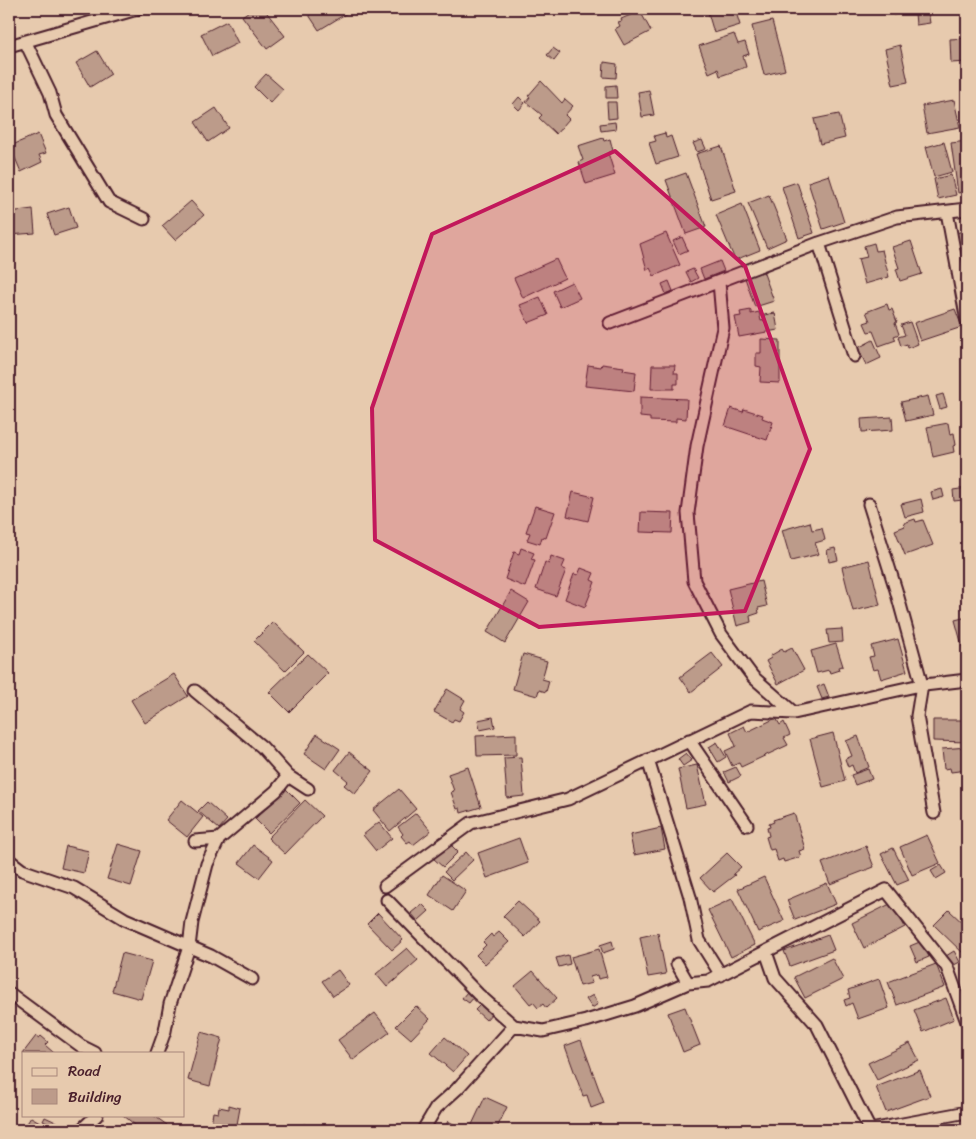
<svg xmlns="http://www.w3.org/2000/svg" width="976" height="1139" font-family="Sriracha,sans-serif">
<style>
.building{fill:#bc9b8a;stroke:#4a1f2b}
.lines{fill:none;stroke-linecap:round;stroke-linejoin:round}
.street-casing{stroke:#4a1f2b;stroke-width:15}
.street{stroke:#e7caae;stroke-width:11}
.marked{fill:#c2185b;fill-opacity:0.2;stroke:#c2185b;stroke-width:4;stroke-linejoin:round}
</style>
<rect width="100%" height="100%" fill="#e7caae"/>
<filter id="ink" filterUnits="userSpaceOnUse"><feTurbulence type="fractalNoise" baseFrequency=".02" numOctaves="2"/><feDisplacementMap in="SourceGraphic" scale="10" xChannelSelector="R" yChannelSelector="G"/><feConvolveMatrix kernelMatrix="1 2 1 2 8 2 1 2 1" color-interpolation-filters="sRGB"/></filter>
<g filter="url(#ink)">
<!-- building -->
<path class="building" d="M252,9h12l21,27 -18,13 -25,-33z
M305,9h47v1l-33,20z
M707,9h28l5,16 -26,8z
M892,9h26v2l-25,4z
M640,11l11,20 -27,14 -9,-16 5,-3 -2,-4 4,-1 -1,-2z
M928,11l2,12 -14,2 -1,-12z
M227,21l11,22 -26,13 -11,-22z
M772,21l13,49 -21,5 -12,-49z
M734,34l4,10 7,-2 4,12 -6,2 3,11 -26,9 -2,-7 -9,4 -10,-27z
M967,38v24l-16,1 -1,-24z
M900,45l8,37 -15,3 -8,-36z
M553,48l7,5 -6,8 -7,-6z
M97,51l14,23 -21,13 -14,-24z
M604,62l13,2 -1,14 -13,-1z
M266,74l17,15 -13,14 -16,-16z
M541,81l21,22 3,-4 8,7 -8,9 4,4 -13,15 -17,-16 3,-3 -16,-13 4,-5 -2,-1z
M616,85l1,13h-11v-12z
M649,90l5,25 -12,2 -4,-25z
M519,97l6,6 -6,7 -6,-6z
M954,100l6,27 -33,6 -5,-27z
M607,102h9l1,16 -9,1z
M216,108l13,20 -21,14 -13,-20z
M839,114l6,24 -25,6 -6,-25z
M615,122l1,7 -15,2 -1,-7z
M665,133l1,5 5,-2 7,21 -22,7 -7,-21 7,-2 -2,-5z
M38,134l8,19 -7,2 3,7 -21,10 -11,-26z
M603,138l1,3 6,-2 3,12 -5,2 7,22 -29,9 -7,-22 4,-2 -5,-14z
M702,140l4,9 -9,3 -4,-9z
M967,141v50l-9,2 -7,-50z
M944,142l8,30 -18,5 -8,-30z
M721,146l15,45 -25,8 -15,-45z
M686,173l20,54 -20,7 -20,-54z
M829,175l15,47 -21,7 -15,-47z
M951,175l5,20 -18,4 -4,-20z
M797,182l17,51 -15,5 -17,-51z
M769,195l18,44 -20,9 -19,-45z
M191,201l13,14 -29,25 -13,-14z
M742,204l18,46 -25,10 -19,-45z
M69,207l7,21 -22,7 -7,-21z
M33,209l2,24 -26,2v-23z
M967,230v15l-8,2 -3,-14z
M666,233l14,32 -26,11 -4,-8 -3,2 -7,-26z
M682,237l6,13 -9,4 -6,-13z
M911,241l11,33 -22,7 -4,-12 3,-1 -7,-21z
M874,243l2,8 6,-1 7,27 -24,7 -7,-25 9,-2 -3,-11z
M556,259l9,19 -42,20 -9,-20z
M720,261l4,10 -20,8 -4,-10z
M693,269l5,9 -7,4 -5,-10z
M763,271l11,30 -19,6 -10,-29z
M669,281l4,10 -7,3 -4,-10z
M572,282l8,16 -20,9 -7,-16z
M540,297l8,18 -20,8 -8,-18z
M887,304l2,6 3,-1 5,13 -2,1 4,11 -5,2 2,4 -17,6 -6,-15 -5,1 -4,-9 6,-2 -4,-9z
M955,309l7,18 -42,14 -6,-18z
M751,310v4l8,-2 2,9 4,-1 -1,-5 11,-2 3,17 -39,7 -4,-20 6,-1 -1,-4z
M910,322l8,22 -10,4 -1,-4 -6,2 -3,-9 7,-2 -4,-10z
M761,339l19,1v43l-20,-1 1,-15 -5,-1v-13h5z
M873,340l8,18 -15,7 -8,-17z
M602,364l22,3 -1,3 13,2 -2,19 -49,-5 3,-21 13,2z
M652,365h23l-1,8h4v11h-4v5h-23z
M943,394l4,13 -7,2 -4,-13z
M928,396l5,19 -27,6 -5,-19z
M640,397l47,2 -1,20 -10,-1v4l-26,-1v-3l-10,-1z
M731,408l12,4 1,-3 19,6 -1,3 11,4 -6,18 -42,-14z
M892,417l1,13 -31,2 -1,-13z
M948,423l2,11 4,-1 2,12 -3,1 1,6 -21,5 -6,-30z
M967,488v36l-4,-24 -9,1 -1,-11z
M942,489l2,8 -11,3 -2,-8z
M573,492l21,5 -6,24 -21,-5z
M921,499l3,13 -19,5 -4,-13z
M535,506l20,6 -9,26 -4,-1 -2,7 -13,-4 3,-7 -4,-1z
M641,512l32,1 -1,20 -32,-1z
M915,519l1,3 7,-2 10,25 -28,10 -10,-25 10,-4 -1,-3z
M810,522l2,8 10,-2 3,12 -10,3 4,11 -28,7 -9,-31z
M521,548l13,5 -3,6 4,1 -10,27 -20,-8 9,-27 5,2z
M835,548l3,12 -9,2 -2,-12z
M551,556l14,5 -3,7 4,2 -10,26 -20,-7 9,-27 4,2z
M869,560l11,45 -27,6 -11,-44z
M581,568l13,5 -3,7 4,2 -10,25 -20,-8 9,-25 4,1z
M761,581l6,25 -9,2 1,5 -9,3 1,6 -14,4 -9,-37z
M511,591l18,11 -24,41 -18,-11z
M967,617v47l-12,-44z
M273,622l31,30 -19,19 -31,-30z
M842,629l1,13 -14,1 -2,-13z
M898,639l9,32 -26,8 -3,-10 -5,1 -4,-13 5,-1 -3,-10z
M836,644l7,22 -5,1 1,3 -9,3 -1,-3 -12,3 -6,-22z
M792,648l12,22 -26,14 -12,-23 5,-3 -1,-2 12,-7 2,3z
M712,653l11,14 -32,25 -11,-15z
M308,654l20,19 -39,39 -20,-20z
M523,654l24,7 -5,18 7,2 -3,11 -7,-2 -2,6 -24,-7z
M174,674l14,22 -43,27 -14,-23z
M824,684l5,13 -7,2 -5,-12z
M447,689l18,11 -5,9 4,3 -5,9 -5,-2 -2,3 -18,-10z
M493,717l2,10 -15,3 -2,-10z
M776,718l4,7 4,-3 6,13 -6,3 4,7 -47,22 -2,-4 -7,3 -7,-15 11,-5 -6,-13 14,-7 3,6z
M933,720h34v22l-34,-1z
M833,733l12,48 -22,6 -13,-48z
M317,734l23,15 -14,20 -22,-15z
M516,734v21l-39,1 -1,-20z
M858,736l11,31 -14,6 -3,-8 -4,2 -3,-8 7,-3 -6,-15z
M717,742l9,15 -8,5 -9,-15z
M967,747v23l-16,2 -1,-4 -6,1 -2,-20z
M349,752l24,19 -18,23 -11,-9 4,-4 -13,-11z
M686,753l6,7 -9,6 -5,-7z
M521,757l3,39 -17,2 -3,-40z
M697,765l9,39 -20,4 -8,-39z
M468,767l13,40 -20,6 -1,-5 -3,1 -6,-17 3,-1 -6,-17z
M736,767l5,9 -12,6 -5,-10z
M868,769l4,10 -17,6 -4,-10z
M286,789l14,14 -31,30 -14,-14z
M399,789l17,20 -26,22 -17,-21z
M182,800l21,17 -16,20 -21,-17z
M305,800l17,16 -37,38 -17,-16z
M207,802l20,18 -8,9 -21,-18z
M416,813l15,18 -18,14 -3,-4 -3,2 -6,-7 2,-2 -5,-7z
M794,813l11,36 -6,2 2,6 -17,5 -1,-3 -5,2 -4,-12 -4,1 -4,-13 3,-1 -2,-8 3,-1 -1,-3 5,-2 -1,-2z
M379,822l13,16 -16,13 -13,-16z
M661,828l4,21 -31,6 -4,-20z
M927,835l13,28 -28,12 -12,-28z
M519,838l9,25 -41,15 -9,-25z
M449,843l9,9 -15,15 -9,-8z
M118,844l24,7 -11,35 -24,-7z
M253,845l20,15 -14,18 -20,-15z
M66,846l23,5 -5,22 -23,-5z
M866,846l8,21 -44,17 -8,-21z
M893,848l16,32 -12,5 -16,-31z
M466,852l7,8 -21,20 -8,-8z
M727,853l14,14 -8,7 2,1 -22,17 -13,-14z
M941,865l5,8 -10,6 -5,-8z
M442,875l24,16 -13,20 -24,-16z
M764,877l20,44 -26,11 -20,-43z
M827,883l9,21 -41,16 -8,-20z
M732,899l23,46 -24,12 -23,-47z
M518,901l22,20 -15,16 -22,-21z
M892,903l13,24 -41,21 -12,-25z
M422,904l7,7 -11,10 -7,-8z
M949,910l18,17v30l-33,-32z
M378,913l25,27 -11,10 -25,-26z
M499,932l10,10 -24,22 -9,-9 10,-10 -3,-3 8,-8 2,3z
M658,933l8,41 -18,3 -8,-40z
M828,935l6,15 -44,16 -6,-15z
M612,941l2,8 -11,4 -3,-8z
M922,941l7,16 -12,5 -7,-16z
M407,948l11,12 -31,27 -11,-13z
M599,949l8,28 -9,2 -1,-4 -7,2 2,6 -12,3 -9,-29z
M954,951l6,11 -8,4 -6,-10z
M122,953l30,8 -11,38 -29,-8z
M568,955l2,9 -11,3 -3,-9z
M832,958l11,21 -38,19 -11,-21z
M936,964l9,23 -48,18 -9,-23z
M338,970l11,15 -16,11 -11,-15z
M533,971l24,27 -11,10 -3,-4 -5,4 -5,-6 -3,2 -15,-18z
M879,979l10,29 -31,11 -6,-16 -6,3 -2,-6 6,-2 -2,-8z
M467,992l7,5 -5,6 -7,-5z
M593,995l5,9 -6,4 -6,-9z
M946,998l8,21 -31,13 -9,-22z
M481,1004l11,9 -6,7 -11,-10z
M416,1006l14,13 -19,20 -15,-13z
M685,1007l15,38 -17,7 -15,-39z
M375,1013l15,19 -37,28 -15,-20z
M201,1032l21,6 -12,48 -22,-6z
M36,1036l3,2 2,-2 7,6 -3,3 9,8h-31z
M445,1037l22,19 -14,16 -22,-19z
M581,1040l23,63 -13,5 -4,-13 -4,1 -18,-50z
M910,1043l9,17 -42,20 -9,-17z
M920,1070l10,26 -44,16 -10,-25z
M485,1097l22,10 -11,23h-23l-3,-1z
M229,1105l11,3 -4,22h-21l1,-5 -5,-1 2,-12 5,1 1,-6 10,2z
M123,1115h30l14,10 -4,5h-22z
M31,1117l23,13h-31z
M45,1117l13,6 -2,5 -13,-7z
M448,1121l11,6 8,2 -28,1 3,-5 3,2z
M305,1124l2,6h-22z"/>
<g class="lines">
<defs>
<path id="street" d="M26,43l24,50 6,22 53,87 35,17
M9,46l128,-37
M947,212l20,109
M819,243l35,113
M719,282l4,46 -26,118 -9,67 6,68 27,53 32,43 41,36
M610,323l209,-80 78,-26 70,-8
M869,504l27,86 26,95 -5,31 17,97
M195,691l67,56 26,29 20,13
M689,740l58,85
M648,760l42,137 9,43 22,35
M195,841l24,-2 57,-48 12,-15
M9,860l13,10 52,18 51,31 86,37 41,23
M385,886l86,-63 97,-24 183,-88 43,2 122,-27 51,-6
M387,900l91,94 36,32 -57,63 -21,19 -13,22
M766,952l9,26 42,47 53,105 97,-18
M688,983l20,-2 178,-91 61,77 20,55
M9,993l72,53 14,7
M514,1026l29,5 43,-10 49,-15 53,-23 -11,-19
M157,1053l8,-22 5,-27 19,-57 3,-25 15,-58 12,-25
M81,1130l16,-15"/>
</defs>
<!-- street casing -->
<use href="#street" class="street-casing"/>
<!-- street -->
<use href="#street" class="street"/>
</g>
</g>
<!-- marked area -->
<path class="marked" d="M615,151l130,115 65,183 -65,162 -206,16 -164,-87 -3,-132 60,-174z"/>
<!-- margin -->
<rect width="976" height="1139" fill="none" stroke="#e7caae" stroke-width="30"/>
<rect x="15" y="15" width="946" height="1109" fill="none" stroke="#4a1f2b" stroke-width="2" filter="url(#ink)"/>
<!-- legend -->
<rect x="22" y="1052" width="162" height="65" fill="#e7caae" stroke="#a8867a"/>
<rect x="32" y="1068" width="25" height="8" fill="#e7caae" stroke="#a8867a"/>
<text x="68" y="1076" font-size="15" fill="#4a1f2b">Road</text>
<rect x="32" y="1089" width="25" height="15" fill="#bc9b8a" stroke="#a8867a"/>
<text x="68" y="1102" font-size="15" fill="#4a1f2b">Building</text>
</svg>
